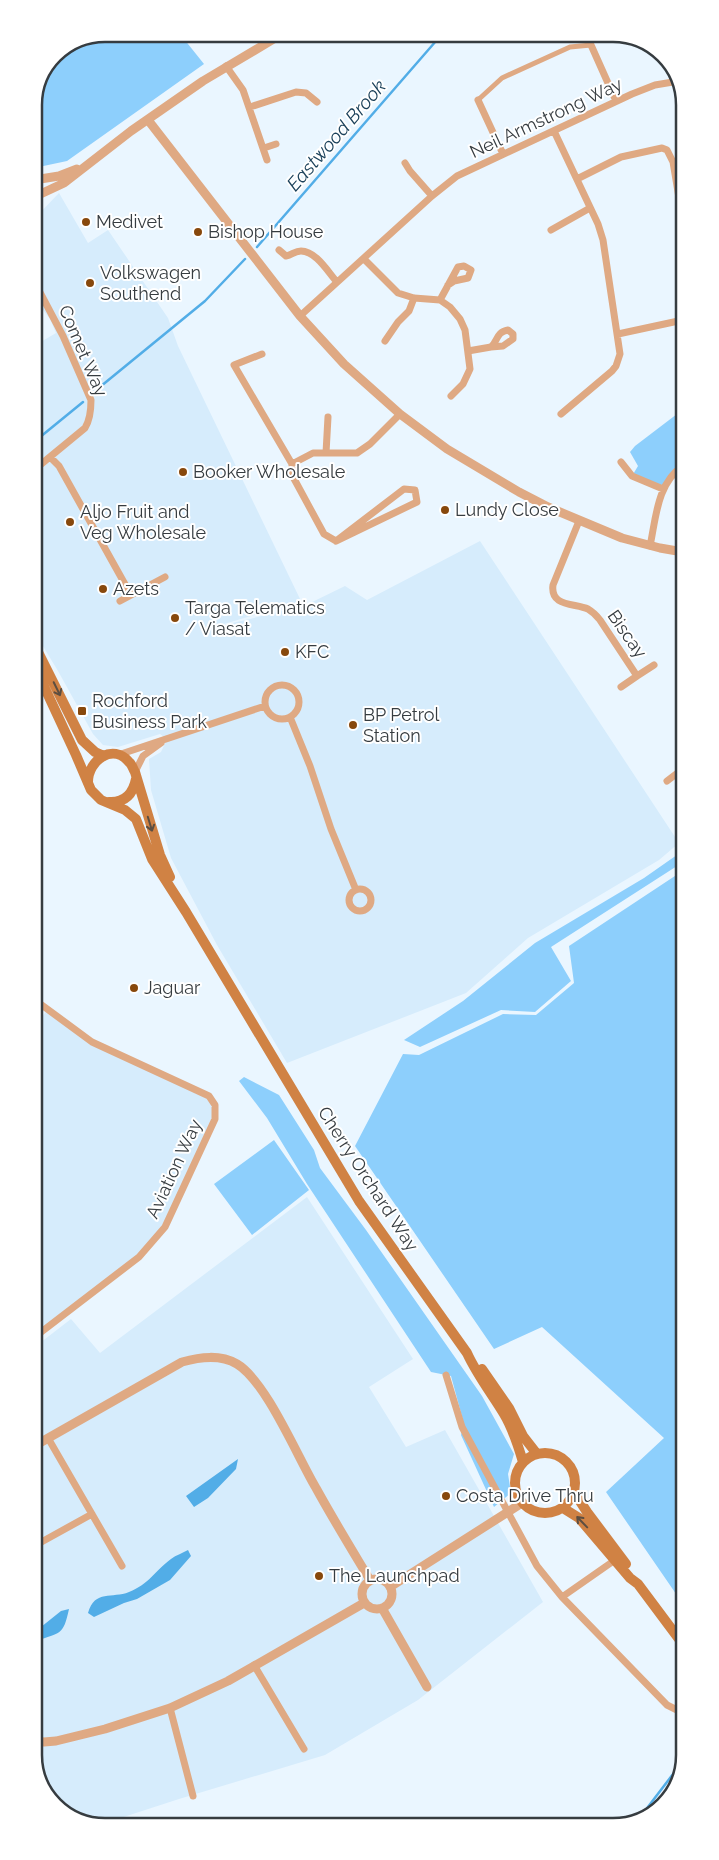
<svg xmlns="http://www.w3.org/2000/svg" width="719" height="1860" font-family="Raleway,sans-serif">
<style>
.built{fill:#d6ecfc}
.green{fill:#8dcffc}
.water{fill:#52ade7}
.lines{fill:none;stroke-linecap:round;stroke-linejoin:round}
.stream{stroke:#52ade7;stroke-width:2.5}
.pedestrian{stroke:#dfa983;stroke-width:5}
.minor{stroke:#dfa983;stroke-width:7}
.tertiary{stroke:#dfa983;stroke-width:9}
.secondary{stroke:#d08244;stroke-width:10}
.oneway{stroke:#5c4e41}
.poi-dot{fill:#87480c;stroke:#fff;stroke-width:2}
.labels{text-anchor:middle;stroke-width:4;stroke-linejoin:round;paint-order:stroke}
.street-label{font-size:18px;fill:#363c40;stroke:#fff}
.poi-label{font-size:18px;fill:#363c40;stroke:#fff;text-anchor:start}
.water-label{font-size:19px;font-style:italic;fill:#1b415a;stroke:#fff}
.rim{fill:none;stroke:#363c40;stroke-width:2.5}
</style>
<rect width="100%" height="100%" fill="#eaf6ff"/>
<!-- built -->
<path class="built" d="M59,193l29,50 20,-13 60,88 10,28 123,255 -94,28 97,-23 41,-20 22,14 113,-59 199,302 -20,17 -131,78 -62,55 -179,70 -70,-118 -46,-87 -20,-68 -2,-31 12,-7 6,-13 -7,-5 -42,13 -15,-2 -10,-11 -35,-63 -23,-38 -1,-287 22,-13 -6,-14 -16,-21v-79z
M48,1009l44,33 117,54 6,23 -50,108 -26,30 -103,79 -1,-310z
M307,1197l106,162 -44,28 37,60 39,-17 98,172 -125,98 -93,55 -146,44 -80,26 -37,-14 -26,-38v-427l35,-27 29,34z"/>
<!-- green -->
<path class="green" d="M106,34h74l24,30 -137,97 -33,7v-67l21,-46z
M677,414l6,3v49l-20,23 -31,-13 6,-10 -8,-14 5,-6z
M684,850v6l-7,10 -126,81 20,34 -36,31 -34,-2 -81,37 -16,-7 59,-39 72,-58 109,-65z
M684,870l1,737 -79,-115 58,-54 -122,-111 -48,22 -139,-203 48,-92 16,1 84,-41 33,1 38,-32 -5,-37z
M244,1077l35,18 35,55 6,18 46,62 116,166 32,58 -6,20 3,19 -17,14 -33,-72 3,-11 -13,-48 -20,-4 -124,-188 -40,-66 -28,-37z
M274,1140l35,50 -57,45 -38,-51z
M184,1817l5,9h-34z"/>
<!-- water -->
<path class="water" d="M238,1459l-2,10 -28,29 -14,9 -8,-11z
M188,1550l3,6 -21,24 -33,19 -13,4 -30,14 -6,-4c7,-24 24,-14 41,-21 20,-8 26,-21 42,-33 5,-4 12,-6 17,-9z
M69,1609c-6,27 -8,23 -33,32v-10l25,-20z"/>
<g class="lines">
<!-- stream -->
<path class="stream" d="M257,247l179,-206
M95,391l110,-90 40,-42
M34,442l49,-40
M638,1820l45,-59"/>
<!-- pedestrian -->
<path class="pedestrian" d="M478,100l24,-22 68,-31 21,-2"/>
<!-- minor -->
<path class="minor" d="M591,45l25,56
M226,66l17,24 24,70
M478,100l25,54
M250,107l46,-15 10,1 11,9
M554,131l44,93 5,16 17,114 -4,12 -4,5 -51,43
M264,148l12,-4
M405,163l5,8 22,25
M577,179l44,-22 41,-9 5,2 6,12 8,48
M551,230l39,-22
M279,250l7,6c6,-1 9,-5 15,-5 15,0 27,21 36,31
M364,259l34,34 16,5 26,2 10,7 10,12 5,11 5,39 -7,15 -12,12
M34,281l29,55 28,64c0,11 -1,20 -6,28l-51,42
M440,300l18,-33 6,-1 7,4 -3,8 -14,3 -6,4
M300,316l132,-120 25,-20 175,-82 23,-9 24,-4
M618,334l65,-14
M385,341l13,-19 11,-11 5,-13
M468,351l23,-4c7,-6 5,-15 17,-17l5,4v5l-10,7 -12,1
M262,354l-28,11 58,99v11l32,59 12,7 81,-39 -2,-12 -11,-1 -68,52
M326,453l2,-36
M50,457l9,9 72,129
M621,462l11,14 31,13
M292,464l21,-11h44l13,-9 30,-30
M579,521l-26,64c-3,22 22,18 35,24 5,3 9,7 12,11l37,56 17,-11
M650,546c6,-28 7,-63 33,-80
M120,601l45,-24
M265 702a17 17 0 1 1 34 0a17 17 0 1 1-34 0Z
M621,687l16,-11
M290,717l20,49 21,63 25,61
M118,755l147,-49
M135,772l8,-16 18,-13
M667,781l17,-13
M349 900a11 11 0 1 1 22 0a11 11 0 1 1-22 0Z
M35,1000l57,42 117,54 6,9v14l-50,108 -26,30 -103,79
M446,1375l16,52 75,139 25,31
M48,1438l74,128
M36,1545l56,-31
M615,1560l-53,37 105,108 18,9
M254,1665l50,84
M170,1708l23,88"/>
<!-- tertiary -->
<path class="tertiary" d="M437,34c20,5 36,5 56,0
M148,120l152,196 44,48 56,50 47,35 72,43 29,15 74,31 38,10 23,4
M34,180l25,-4 18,-7
M34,197l30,-14 67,-52 72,-50 79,-47
M36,1445l146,-83c18,-5 38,-8 55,2 29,17 61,94 79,124 17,31 36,62 54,92
M362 1594a15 15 0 1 1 30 0a15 15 0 1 1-30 0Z
M390,1587l132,-84
M382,1608l45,79
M36,1741l8,1 12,-1 49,-12 65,-21 58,-27 136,-78"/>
<!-- secondary -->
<path class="secondary" d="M35,646l47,94 13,12 9,4
M35,667l41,88 15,35 10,10 24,10 11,9 16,40 34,53 173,289 108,152c10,22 25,41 37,61 9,15 14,31 19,48
M88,782c0,-22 25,-39 41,-20 3,2 4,7 6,10l25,83 10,22
M109,802c16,1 24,-8 27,-23
M482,1369l27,39 14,28 14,18
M515 1483a30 30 0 1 1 60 0a30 30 0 1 1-60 0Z
M574,1492l13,20 39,52
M563,1508l16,10 51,60 8,6 47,63"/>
</g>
<!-- one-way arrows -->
<defs><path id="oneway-shaft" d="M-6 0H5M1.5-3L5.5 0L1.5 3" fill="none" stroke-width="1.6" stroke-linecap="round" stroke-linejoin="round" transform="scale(1.25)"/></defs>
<g class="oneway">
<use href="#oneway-shaft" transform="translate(57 689) rotate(64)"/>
<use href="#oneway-shaft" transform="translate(150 824) rotate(73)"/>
<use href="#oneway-shaft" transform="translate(582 1522) rotate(-134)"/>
</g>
<!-- markers -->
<g class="poi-dot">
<circle cx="86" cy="222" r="5"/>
<circle cx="198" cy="232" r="5"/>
<circle cx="90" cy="283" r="5"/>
<circle cx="183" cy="472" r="5"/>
<circle cx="445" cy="510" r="5"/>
<circle cx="70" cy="522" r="5"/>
<circle cx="103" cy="589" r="5"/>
<circle cx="175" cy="618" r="5"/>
<circle cx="285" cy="652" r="5"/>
<rect x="77" y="706" width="10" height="10" rx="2.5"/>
<circle cx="353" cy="725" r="5"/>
<circle cx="134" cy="988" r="5"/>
<circle cx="446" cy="1496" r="5"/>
<circle cx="319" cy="1576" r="5"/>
</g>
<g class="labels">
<!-- street labels -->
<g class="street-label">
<text transform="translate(546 118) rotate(-25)" y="6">Neil Armstrong Way</text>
<text transform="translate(83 351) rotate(67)" y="6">Comet Way</text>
<text transform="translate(627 634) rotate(55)" y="6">Biscay</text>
<text transform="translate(174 1169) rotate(-65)" y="6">Aviation Way</text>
<text transform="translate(368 1179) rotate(57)" y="6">Cherry Orchard Way</text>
</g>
<!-- poi labels -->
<g class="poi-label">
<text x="96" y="228">Medivet</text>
<text x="208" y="238">Bishop House</text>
<text x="100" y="279">Volkswagen<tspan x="100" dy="21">Southend</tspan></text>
<text x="193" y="478">Booker Wholesale</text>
<text x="455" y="516">Lundy Close</text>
<text x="80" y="518">Aljo Fruit and<tspan x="80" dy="21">Veg Wholesale</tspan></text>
<text x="113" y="595">Azets</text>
<text x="185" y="614">Targa Telematics<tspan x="185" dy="21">/ Viasat</tspan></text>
<text x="295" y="658">KFC</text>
<text x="92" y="707">Rochford<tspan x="92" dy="21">Business Park</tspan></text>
<text x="363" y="721">BP Petrol<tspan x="363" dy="21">Station</tspan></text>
<text x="144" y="994">Jaguar</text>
<text x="456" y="1502">Costa Drive Thru</text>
<text x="329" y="1582">The Launchpad</text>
</g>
<!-- water labels -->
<g class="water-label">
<text transform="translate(336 135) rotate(-49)" y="7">Eastwood Brook</text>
</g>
</g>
<!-- crop -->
<path d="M0 0H719V1860H0ZM105 42H613A63 63 0 0 1 676 105V1755A63 63 0 0 1 613 1818H105A63 63 0 0 1 42 1755V105A63 63 0 0 1 105 42Z" fill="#fff" fill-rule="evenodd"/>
<path class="rim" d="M105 42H613A63 63 0 0 1 676 105V1755A63 63 0 0 1 613 1818H105A63 63 0 0 1 42 1755V105A63 63 0 0 1 105 42Z"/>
</svg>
